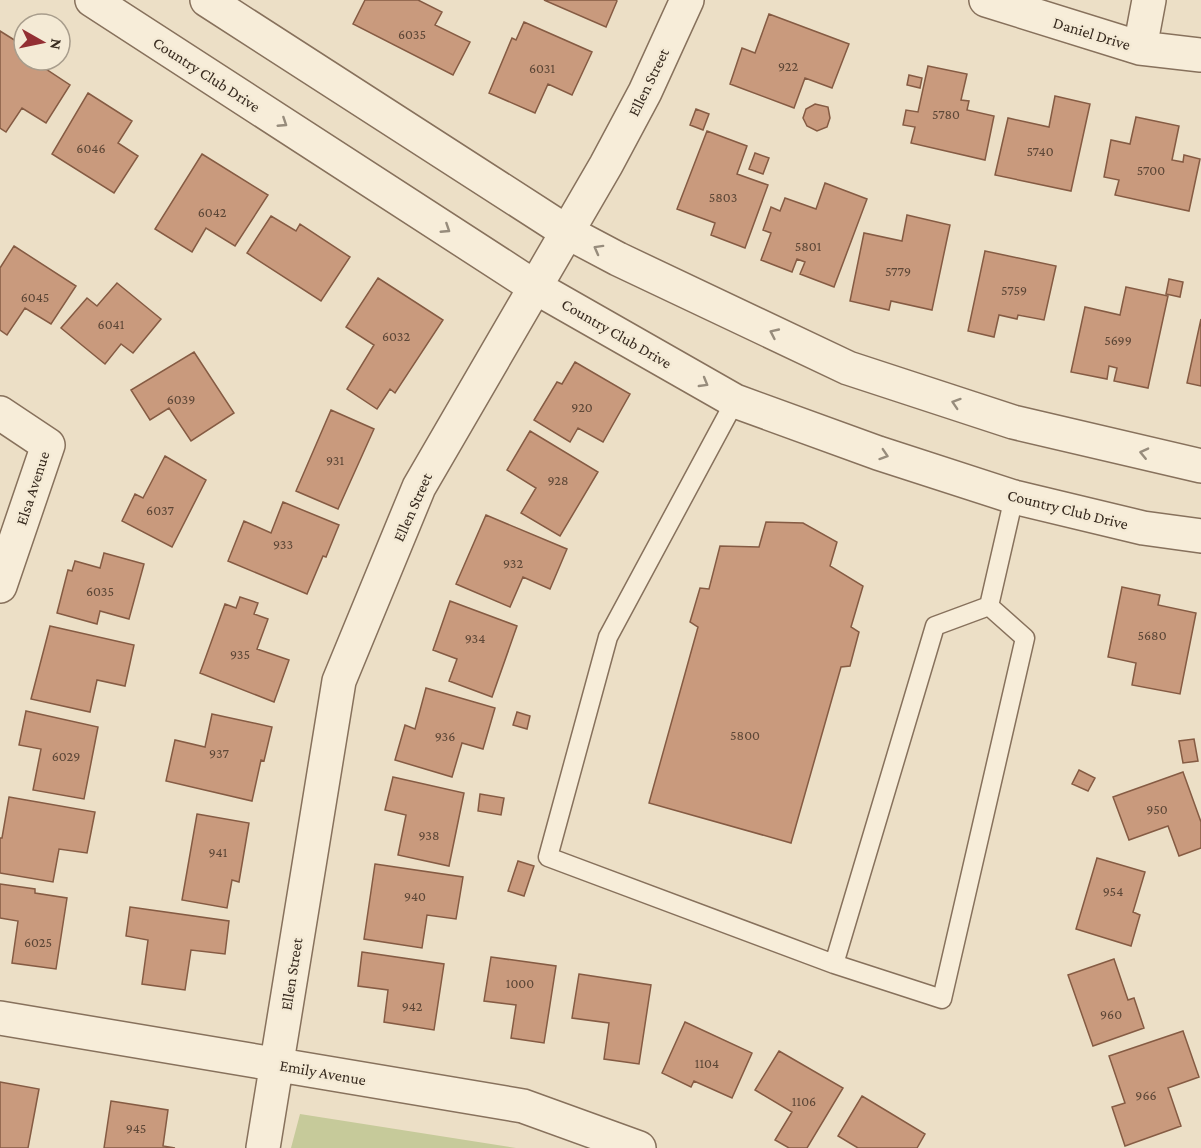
<svg xmlns="http://www.w3.org/2000/svg" width="1201" height="1148" font-family="'Crimson Pro',serif">
<style>
.green{fill:#c6ca9a}
.building{fill:#c99a7d;stroke:#855b43;stroke-width:1.5}
.lines{fill:none;stroke-linecap:round;stroke-linejoin:round}
.service-casing{stroke:#87715c;stroke-width:21}
.minor-casing{stroke:#87715c;stroke-width:36}
.service{stroke:#f7edd9;stroke-width:18}
.minor{stroke:#f7edd9;stroke-width:33}
.oneway{stroke:#978c7c}
.labels{text-anchor:middle;stroke-width:5;stroke-linejoin:round;paint-order:stroke}
.number-label{font-size:14px;fill:#5c4636}
.street-label{font-size:16px;fill:#372a1f;stroke:#f4ead5}
</style>
<rect width="100%" height="100%" fill="#ecdfc6"/>
<!-- green -->
<path class="green" d="M300,1114l216,34h-225z"/>
<!-- building -->
<path class="building" d="M365,0h53l24,12 -7,13 35,17 -17,33 -100,-51z
M544,0h72l1,1 -11,26z
M769,14l80,30 -17,44 -27,-10 -11,30 -64,-24 12,-36 13,5z
M524,22l68,30 -20,43 -24,-11 -13,29 -46,-20 23,-55 4,2z
M0,31l24,15v14h22l5,3 -5,6 24,16 -24,38 -24,-15 -16,24 -6,-4z
M928,66l39,8 -6,26 8,1 -2,9 27,6 -9,44 -74,-17 4,-16 -12,-2 3,-15 12,2z
M909,75l13,3 -2,10 -13,-3z
M88,93l44,28 -14,22 20,13 -24,37 -62,-39z
M1055,96l35,8 -19,87 -76,-16 13,-57 41,9z
M815,104l13,3 2,11 -3,9 -10,4 -10,-5 -4,-8 3,-9z
M696,109l13,5 -6,16 -13,-5z
M1136,117l43,9 -7,34 11,2 1,-7 16,4 -11,52 -74,-16 4,-15 -15,-3 7,-37 19,4z
M707,131l40,15 -10,28 31,11 -23,63 -34,-13 4,-12 -38,-14z
M755,153l14,5 -6,16 -14,-5z
M202,154l66,41 -33,51 -29,-18 -14,24 -37,-23z
M825,183l42,16 -33,88 -34,-13 5,-12 -8,-3 -5,13 -31,-12 10,-27 -8,-3 8,-23 9,4 5,-13 31,11z
M907,215l43,10 -18,85 -41,-9 -2,9 -39,-9 14,-68 38,8z
M271,216l25,15 4,-7 50,33 -29,44 -74,-48z
M14,246l62,40 -25,38 -26,-16 -18,27 -7,-5v-62z
M985,251l71,15 -12,54 -26,-5 -1,4 -18,-4 -5,22 -26,-6z
M378,278l65,42 -48,73 -5,-4 -13,20 -30,-20 27,-44 -28,-18z
M1169,279l14,3 -3,15 -14,-3z
M117,283l44,36 -28,34 -12,-9 -16,20 -44,-36 26,-30 10,8z
M1126,287l42,9 -20,92 -34,-7 3,-13 -8,-2 -2,13 -36,-7 14,-65 35,8z
M1201,319v67l-14,-3z
M194,352l40,61 -43,28 -22,-33 -19,12 -19,-30z
M575,362l55,32 -27,48 -25,-14 -8,14 -36,-22 23,-38 5,2z
M331,410l43,19 -36,80 -42,-18z
M530,431l68,41 -38,64 -39,-23 15,-25 -29,-18z
M165,456l41,24 -34,67 -50,-26 13,-27 8,4z
M283,502l56,23 -13,32 -3,-1 -16,38 -79,-33 16,-40 27,12z
M486,515l81,34 -17,40 -27,-12 -13,30 -54,-23z
M766,522l37,1 34,19 -7,24 33,20 -12,41 8,5 -9,34 -9,1 -50,176 -142,-40 49,-176 -8,-5 10,-34 9,1 11,-43 39,1z
M104,553l40,11 -15,55 -29,-8 -3,13 -40,-11 11,-43 4,1 3,-10 25,7z
M1122,587l38,8 -2,10 38,8 -16,81 -48,-9 4,-22 -28,-6z
M240,597l18,6 -4,11 14,5 -11,30 32,11 -15,42 -74,-29 25,-69 11,4z
M450,601l67,25 -25,71 -43,-16 8,-22 -24,-9z
M50,626l84,19 -9,41 -28,-6 -7,32 -59,-13z
M426,688l69,20 -12,41 -21,-6 -10,34 -57,-17 10,-35 10,4z
M26,711l72,16 -14,72 -51,-9 8,-41 -22,-4z
M517,712l13,4 -3,13 -14,-4z
M212,714l60,13 -8,34 -3,-1 -9,41 -86,-20 9,-41 30,7z
M1194,739l4,22 -15,2 -4,-22z
M1079,770l16,8 -7,13 -16,-7z
M1183,772l18,50v26l-22,8 -11,-30 -39,14 -16,-43z
M393,777l71,16 -15,73 -51,-11 8,-40 -21,-5z
M480,794l24,4 -3,17 -23,-4z
M9,797l86,15 -8,41 -28,-4 -6,33 -53,-9v-35h2z
M197,814l52,9 -10,59 -7,-2 -5,28 -45,-8z
M1097,858l48,14 -12,40 7,3 -9,31 -55,-17z
M518,861l16,5 -10,30 -16,-5z
M375,864l88,13 -7,42 -29,-4 -5,33 -58,-9z
M0,884l35,5v4l32,5 -11,71 -44,-6 6,-42 -18,-3z
M130,907l99,14 -4,33 -34,-4 -6,40 -43,-6 6,-44 -22,-4z
M362,952l82,12 -10,66 -50,-8 4,-32 -30,-4z
M491,957l65,9 -12,77 -33,-5 5,-33 -32,-4z
M1114,959l14,41 6,-2 10,30 -51,18 -25,-71z
M579,974l72,11 -12,79 -35,-5 5,-36 -37,-5z
M685,1022l67,31 -20,45 -38,-17 -3,6 -29,-14z
M1183,1031l16,46 -31,11 13,38 -56,20 -13,-39 13,-4 -16,-47z
M779,1051l64,37 -36,60h-18l-14,-8 17,-28 -37,-22z
M0,1082l39,7 -11,59h-28z
M862,1096l63,38 -8,14h-59l-20,-12z
M111,1101l57,9 -5,36 12,2h-71z"/>
<g class="lines">
<defs>
<path id="service" d="M735,401l-127,236 -60,220 286,107 108,35 83,-361 -36,-32 25,-109
M834,964l101,-338 54,-20"/>
<path id="minor" d="M92,0l443,287 200,114 143,52 136,44 129,31 58,8
M207,0l360,232 51,27 230,109 165,54 188,44
M986,0l154,48 61,7
M1140,48l9,-48
M0,413l48,32 -48,141
M0,1018l523,88 116,42
M263,1148l76,-467 80,-194 187,-322 39,-73 42,-92"/>
</defs>
<!-- service casing -->
<use href="#service" class="service-casing"/>
<!-- minor casing -->
<use href="#minor" class="minor-casing"/>
<!-- service -->
<use href="#service" class="service"/>
<!-- minor -->
<use href="#minor" class="minor"/>
</g>
<!-- one-way arrows -->
<defs><path id="oneway-chevron" d="M-2-3.5L2.5 0L-2 3.5" fill="none" stroke-width="1.6" stroke-linecap="round" stroke-linejoin="round" transform="scale(1.5)"/></defs>
<g class="oneway">
<use href="#oneway-chevron" transform="translate(283 123) rotate(33)"/>
<use href="#oneway-chevron" transform="translate(446 229) rotate(33)"/>
<use href="#oneway-chevron" transform="translate(598 249) rotate(-151)"/>
<use href="#oneway-chevron" transform="translate(774 333) rotate(-155)"/>
<use href="#oneway-chevron" transform="translate(704 383) rotate(30)"/>
<use href="#oneway-chevron" transform="translate(956 403) rotate(-162)"/>
<use href="#oneway-chevron" transform="translate(1144 453) rotate(-167)"/>
<use href="#oneway-chevron" transform="translate(884 455) rotate(18)"/>
</g>
<g class="labels">
<!-- number labels -->
<g class="number-label">
<text x="412" y="39">6035</text>
<text x="788" y="71">922</text>
<text x="542" y="73">6031</text>
<text x="946" y="119">5780</text>
<text x="91" y="153">6046</text>
<text x="1040" y="156">5740</text>
<text x="1151" y="175">5700</text>
<text x="723" y="202">5803</text>
<text x="212" y="217">6042</text>
<text x="808" y="251">5801</text>
<text x="898" y="276">5779</text>
<text x="1014" y="295">5759</text>
<text x="35" y="302">6045</text>
<text x="111" y="329">6041</text>
<text x="396" y="341">6032</text>
<text x="1118" y="345">5699</text>
<text x="181" y="404">6039</text>
<text x="582" y="412">920</text>
<text x="335" y="465">931</text>
<text x="558" y="485">928</text>
<text x="160" y="515">6037</text>
<text x="283" y="549">933</text>
<text x="513" y="568">932</text>
<text x="100" y="596">6035</text>
<text x="1152" y="640">5680</text>
<text x="475" y="643">934</text>
<text x="240" y="659">935</text>
<text x="745" y="740">5800</text>
<text x="445" y="741">936</text>
<text x="219" y="758">937</text>
<text x="66" y="761">6029</text>
<text x="1157" y="814">950</text>
<text x="429" y="840">938</text>
<text x="218" y="857">941</text>
<text x="1113" y="896">954</text>
<text x="415" y="901">940</text>
<text x="38" y="947">6025</text>
<text x="520" y="988">1000</text>
<text x="412" y="1011">942</text>
<text x="1111" y="1019">960</text>
<text x="707" y="1068">1104</text>
<text x="1146" y="1100">966</text>
<text x="804" y="1106">1106</text>
<text x="136" y="1133">945</text>
</g>
<!-- street labels -->
<g class="street-label">
<text transform="translate(1092 33) rotate(17)" y="6">Daniel Drive</text>
<text transform="translate(207 74) rotate(33)" y="6">Country Club Drive</text>
<text transform="translate(648 82) rotate(-64)" y="6">Ellen Street</text>
<text transform="translate(617 333) rotate(30)" y="6">Country Club Drive</text>
<text transform="translate(32 488) rotate(-72)" y="6">Elsa Avenue</text>
<text transform="translate(412 507) rotate(-66)" y="6">Ellen Street</text>
<text transform="translate(1068 509) rotate(14)" y="6">Country Club Drive</text>
<text transform="translate(291 974) rotate(-81)" y="6">Ellen Street</text>
<text transform="translate(323 1072) rotate(10)" y="6">Emily Avenue</text>
</g>
</g>
<!-- north arrow -->
<g transform="translate(42 42) rotate(99)"><circle r="28" fill="#f4ead5" stroke="#a89d8c" stroke-width="1.5"/>
<path d="M0-4.5L10 22L0 15L-10 22Z" fill="#932f33"/>
<text y="-9" font-size="16" font-weight="bold" text-anchor="middle" fill="#372a1f">N</text>
</g>
</svg>
